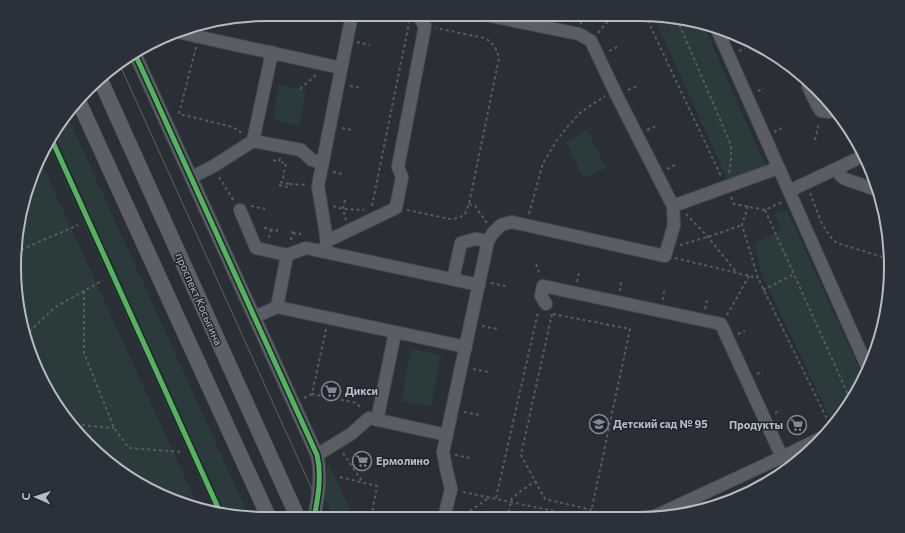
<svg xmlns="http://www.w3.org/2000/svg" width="905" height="533" font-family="Commissioner,sans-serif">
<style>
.green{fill:#2b3a3b}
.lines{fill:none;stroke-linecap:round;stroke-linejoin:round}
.minor-casing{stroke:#484b50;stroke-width:14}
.major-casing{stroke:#484b52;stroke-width:16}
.path{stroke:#585c60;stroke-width:2;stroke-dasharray:3 3;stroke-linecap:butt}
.minor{stroke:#5a5d63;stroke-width:12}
.major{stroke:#5c5f65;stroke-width:15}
.tram{stroke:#5e6166;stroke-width:1}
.cycleway-casing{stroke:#1f252f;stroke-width:8}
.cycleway{stroke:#56b35d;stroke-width:5}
.labels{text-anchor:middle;stroke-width:3;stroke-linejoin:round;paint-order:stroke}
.street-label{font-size:11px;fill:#b5bbc5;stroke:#1f252f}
.poi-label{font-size:11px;font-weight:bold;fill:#b5bbc5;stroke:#1f252f;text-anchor:start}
.rim{fill:none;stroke:#b5bbc5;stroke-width:2}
</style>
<rect width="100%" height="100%" fill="#2a2f35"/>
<!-- green -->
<path class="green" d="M653,15l50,9 63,143 -38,14z
M279,85l27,5 -7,36 -26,-6z
M67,115l183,403 -36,-7 -166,-366 9,-19z
M587,130l19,38 -23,10 -17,-36z
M40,160l159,348 -14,-2 -59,-30 -60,-56 -39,-73 -13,-81 13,-80z
M787,210l75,165 -14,32 -15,17 -71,-149 -7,-32 27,-13 -8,-15z
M411,349l30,6 -10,52 -30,-6z
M328,462l26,56h-20l-9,-19z"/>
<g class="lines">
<defs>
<path id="minor" d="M716,27l150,337
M177,32l164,36
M135,54l182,401c5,20 1,43 -3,63
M808,86l9,19 4,6 8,1 4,-2
M253,141l19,-89
M837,169l4,7 4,3 29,10
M192,177l20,-10 41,-26 48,9 11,10 11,3
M789,191l72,-34
M673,206l105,-38
M240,210l16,38 31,7
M327,241l69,-33 6,-31 -4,-10 27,-141 -8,-12
M325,247l2,-6 -9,-55 34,-172
M453,279l8,-36 14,-4 13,2
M546,304l-5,-8 2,-10 178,38 61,133
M255,317l22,-10
M466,347l-189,-40 10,-52 19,-7 173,37
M377,420l18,-87
M317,455l34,-21 18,-16 78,17
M444,518l7,-29 -5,-21 -3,-16 45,-211 5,-8 8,-8 11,-3 153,34 9,-31 -1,-19 -56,-110 -26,-55 -12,-7 -98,-20
M651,518l131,-61 39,-19"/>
<path id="major" d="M100,79l198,439
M79,102l190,416"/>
</defs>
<!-- minor casing -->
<use href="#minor" class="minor-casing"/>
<!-- major casing -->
<use href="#major" class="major-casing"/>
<!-- path -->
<path class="path" d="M645,15l76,161
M649,15l30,9
M677,19l54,126v15l-2,14
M581,24l1,-7
M598,33l16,-19
M357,42l13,3
M196,47l-17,67 54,13 10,7
M609,51l10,-5
M739,51l6,-3
M350,86l11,2
M300,89l16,-14
M628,90l10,-4
M758,91l6,-3
M342,128l10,2
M647,130l9,-4
M774,132l8,-4
M815,140l4,-17
M280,158l-1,4 7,1 -4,20
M273,160l6,2
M667,169l8,-4
M333,172l10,2
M219,177l15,24
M280,182l10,2
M279,185l8,2 3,-3 17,1
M810,193c7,17 12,38 27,50l49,15
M731,197l3,7 31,6 17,-8
M345,200l-2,9 3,11
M469,204l6,2 12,17
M251,206l14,3
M333,206l10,3 21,1
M372,206l37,-183
M748,206l-6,19 7,23 9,30 73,149
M407,210l43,9 8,-1 7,-4 4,-10 30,-146c-3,-10 -5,-15 -15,-20l-48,-10
M765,210l86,191
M529,214l14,-51 14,-23 11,-14 13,-14 24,-16
M686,214l22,23 29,36
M265,227v1l12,3v-2
M293,233l7,1 1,-1
M269,238l2,-8
M291,240l2,-10
M680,245l28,-8 34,-12
M16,252l62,-27
M675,258l83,20
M536,264l4,11
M577,282l2,-9
M491,283l15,3
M763,290l31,-16
M84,291v62l30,75 15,20 54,4
M620,291l1,-9
M663,300l1,-9
M705,309l2,-9
M552,314l-31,141 24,44 47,11
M553,314l77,15 -40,188
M727,315l22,-39
M482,326l15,3
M326,329l-14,65 45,9 4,6
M738,334l7,-3
M25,336l29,-28 49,-28
M473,369l15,3
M757,374l6,-3
M304,398l8,-4
M464,412l15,3
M775,413l6,-3
M70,424l44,4
M343,453l19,28
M455,455l15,3
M340,477l37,9 -6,32
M757,481l3,6
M463,492l124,26
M496,498l42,-186
M460,518l30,-21
M507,518l5,-20 9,-7 14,-10"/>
<!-- minor -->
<use href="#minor" class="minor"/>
<!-- major -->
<use href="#major" class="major"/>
<!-- tram -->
<path class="tram" d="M119,63l206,455"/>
<defs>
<path id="cycleway" d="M135,54l182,401c5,20 1,43 -3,63
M51,138l169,374"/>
</defs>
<!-- cycleway casing -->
<use href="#cycleway" class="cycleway-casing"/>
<!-- cycleway -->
<use href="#cycleway" class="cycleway"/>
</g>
<!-- icons -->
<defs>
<symbol id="supermarket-ring" viewBox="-11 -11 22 22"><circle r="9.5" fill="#1f252f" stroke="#848a93" stroke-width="1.5"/><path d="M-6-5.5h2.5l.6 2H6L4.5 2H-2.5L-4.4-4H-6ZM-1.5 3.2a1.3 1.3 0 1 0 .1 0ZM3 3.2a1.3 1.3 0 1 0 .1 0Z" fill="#848a93"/></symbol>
<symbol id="school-ring" viewBox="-11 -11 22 22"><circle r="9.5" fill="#1f252f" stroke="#848a93" stroke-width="1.5"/><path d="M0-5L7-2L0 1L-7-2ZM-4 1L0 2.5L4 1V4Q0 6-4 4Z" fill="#848a93"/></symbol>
</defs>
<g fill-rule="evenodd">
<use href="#supermarket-ring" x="320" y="380" width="22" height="22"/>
<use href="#school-ring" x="588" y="413" width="22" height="22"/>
<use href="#supermarket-ring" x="786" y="414" width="22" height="22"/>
<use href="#supermarket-ring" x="351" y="450" width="22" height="22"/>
</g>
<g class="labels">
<!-- street labels -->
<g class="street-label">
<text transform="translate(199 299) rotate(66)" y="4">проспект Косыгина</text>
</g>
<!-- poi labels -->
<g class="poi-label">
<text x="345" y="395">Дикси</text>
<text x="613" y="428">Детский сад № 95</text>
<text x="783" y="429" text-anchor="end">Продукты</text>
<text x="376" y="465">Ермолино</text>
</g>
</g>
<!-- crop -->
<path d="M0 0H905V533H0ZM266 21H639A245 245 0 0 1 884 266V267A245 245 0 0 1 639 512H266A245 245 0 0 1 21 267V266A245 245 0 0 1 266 21Z" fill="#2b313b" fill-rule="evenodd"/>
<path class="rim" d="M266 21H639A245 245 0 0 1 884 266V267A245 245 0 0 1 639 512H266A245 245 0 0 1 21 267V266A245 245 0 0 1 266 21Z"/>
<!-- north arrow -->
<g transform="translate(36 497) rotate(273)" stroke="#1f252f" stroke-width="3" paint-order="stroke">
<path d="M0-3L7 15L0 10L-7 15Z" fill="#b5bbc5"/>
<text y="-6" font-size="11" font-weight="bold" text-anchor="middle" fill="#b5bbc5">С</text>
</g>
</svg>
